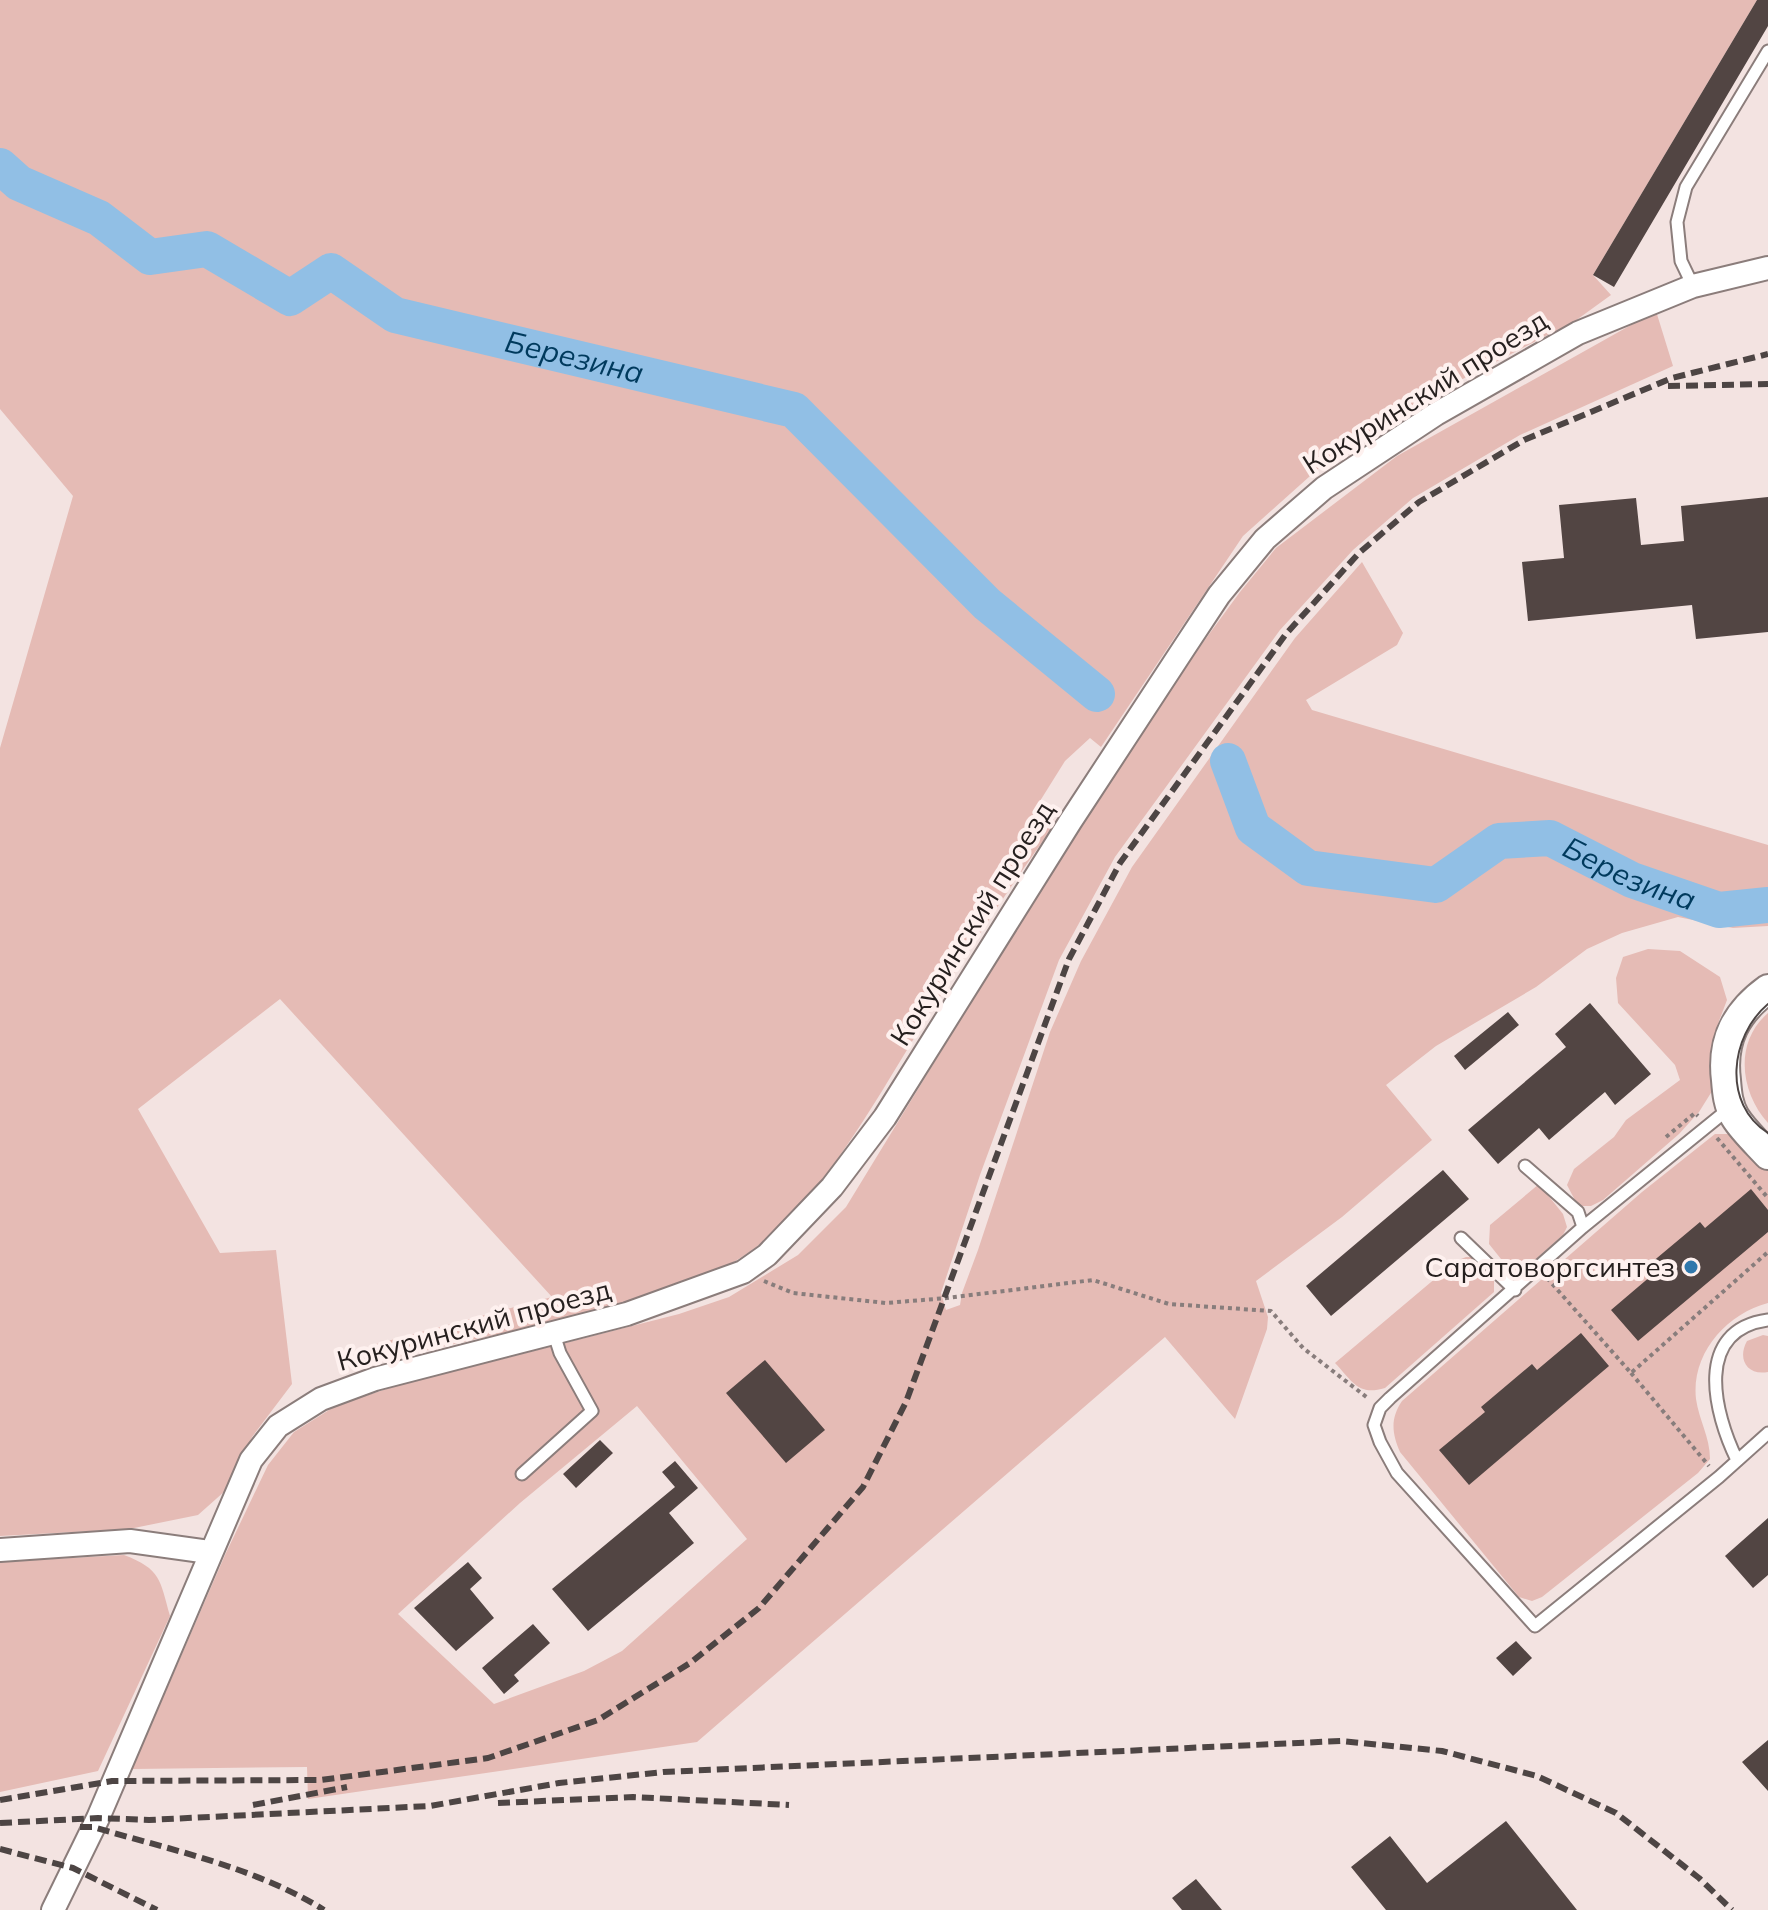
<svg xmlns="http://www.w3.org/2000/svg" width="1768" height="1910" font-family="Mulish,sans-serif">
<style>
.green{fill:#e5bbb5;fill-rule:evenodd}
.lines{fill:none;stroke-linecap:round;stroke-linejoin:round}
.river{stroke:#91bfe5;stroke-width:36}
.building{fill:#524543}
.service-casing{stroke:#8b7d7b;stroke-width:15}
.minor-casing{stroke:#8b7d7b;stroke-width:26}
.tertiary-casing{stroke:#8b7d7b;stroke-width:32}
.path{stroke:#887d7c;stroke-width:4;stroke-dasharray:4 4;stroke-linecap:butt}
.service{stroke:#fff;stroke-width:11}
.minor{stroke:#fff;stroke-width:22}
.tertiary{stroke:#fff;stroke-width:28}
.tram{stroke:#4d4544;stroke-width:2}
.rail{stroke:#4d4544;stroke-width:6;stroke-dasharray:12 6;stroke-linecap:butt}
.poi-dot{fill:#3078ac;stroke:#fef1ef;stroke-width:3}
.labels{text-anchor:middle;stroke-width:8;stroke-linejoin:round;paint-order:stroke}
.street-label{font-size:28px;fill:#26201f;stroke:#fef1ef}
.poi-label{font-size:28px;fill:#26201f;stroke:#fef1ef;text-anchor:end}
.water-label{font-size:30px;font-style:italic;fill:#003a5d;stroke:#fef1ef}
</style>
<rect width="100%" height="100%" fill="#f3e3e1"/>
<!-- green -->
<path class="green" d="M0,0h1757l-164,275 18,20 -36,26 -147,76 -109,71 -76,68 -142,211 -11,-9 -25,23 -25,40 16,22c-47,64 -88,128 -130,196 -51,81 -110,196 -194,244 -50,29 -110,41 -166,55 -67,16 -133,31 -200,46l3,-18 183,-49 -272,-298 -142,110 82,144 56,-3 16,134 -40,53 -27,54 -27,24 -69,14 -129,7v-788l73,-252 -73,-87z
M1656,311l17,55 -153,69 -107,63 -60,52 -73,80 -165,227 -56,103 -79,215 -39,118 5,17 14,-5 2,-12 16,-43 72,-218 31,-71 51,-94 163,-229 67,-76 41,71 -6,12 -91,55 6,10 456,135v81l-35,2 -55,-11 -56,16 -35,16 -51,38 -100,59 -50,39 46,55 -90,77 -86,64 12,36 -1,12 -32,90 -70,-82 -468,405 -389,57 -1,-32 -175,2 93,-214 43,-90 26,-33 43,-27 59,-19 283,-72 50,-17 69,-42 48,-48 182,-298 146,-227 66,-90 36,-44 121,-92zM637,1406l110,133 -125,112 -38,20 -90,33 -96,-90 122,-111z
M1648,949l32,2 40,26 7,23 -8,21 -4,30 -1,37 -15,24 -20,22 -76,66 -12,6h-13l-11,-21 7,-16 40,-32 12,-17 54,-40 -5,-15 -57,-62 -2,-25 7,-21z
M1768,1013v110c-27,-30 -35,-80 0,-110z
M1715,1134h18l35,30v139c-42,11 -77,51 -72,96 3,21 14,38 14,60l-12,14 -156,124 -10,4 -13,-4 -119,-145c-8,-19 -10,-33 2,-51l240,-209z
M1539,1184l24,30 4,13 -4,8 -36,32 -7,3 -11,-1 -20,-25 1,-19z
M1466,1257h10l18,20v15l-109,96c-27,8 -32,-6 -50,-25l121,-102z
M1763,1335l5,1v36c-21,4 -31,-13 -21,-31z
M124,1555c37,14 36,25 46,61l-72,155 -98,21v-230z"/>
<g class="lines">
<!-- river -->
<g class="river">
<path id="s1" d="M0,166l19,17 80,35 51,39 57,-8 83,49 41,-27 64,44 399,95 193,194 110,90"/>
<path id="s2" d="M1228,761l25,67 55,40 128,17 63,-44 51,-3 82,42 87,30 49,-5"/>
</g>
</g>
<!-- building -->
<path class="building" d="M1757,0h11v26l-154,261 -21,-12z
M1768,497v135l-72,7 -4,-34 -164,16 -6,-59 42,-4 -5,-53 77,-7 5,47 43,-4 -3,-35z
M1590,1003l61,71 -36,31 -10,-13 -56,48 -10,-12 -41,36 -30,-34 98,-83 -11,-13z
M1508,1012l11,13 -54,45 -11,-14z
M1443,1170l26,29 -138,117 -25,-30z
M1751,1189l17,21v22l-130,109 -27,-31 47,-40 -7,-7 49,-41 5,6z
M1581,1333l28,33 -140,119 -30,-35 46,-38 -4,-5 51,-43 5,6z
M765,1360l60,70 -39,33 -60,-70z
M600,1440l13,13 -37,35 -13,-14z
M675,1461l23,27 -29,25 25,30 -106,88 -36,-42 123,-102 -13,-15z
M1768,1518v57l-15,13 -28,-32z
M468,1562l14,16 -12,11 24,29 -38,33 -42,-43z
M533,1624l17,19 -36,32 5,6 -15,13 -22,-26z
M1516,1641l16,17 -19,18 -17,-18z
M1768,1740v51l-26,-29z
M1506,1821l71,89h-191l-35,-43 39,-31 37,47z
M1196,1879l26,31h-40l-10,-12z"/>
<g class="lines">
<defs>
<path id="service" d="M1693,286l-12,-25 -4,-39 9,-35 82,-136
M1731,1107l-148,120 -193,171 -10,10 -6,17 6,17 17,31 138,153 184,-149 49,-44
M1525,1166l53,46 5,15
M1461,1238l54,52
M1737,1460c-23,-47 -44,-130 31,-140
M522,1474l70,-63 -32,-58 -6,-19"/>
<path id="minor" d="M0,1550l130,-9 79,11
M53,1910l45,-92 153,-358 27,-34 43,-27 54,-20 252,-65 116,-42 24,-17 65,-68 53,-70 185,-295 114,-174 35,-53 46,-56 59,-51 112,-74 142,-81 115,-47 75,-18"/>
<path id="tertiary" d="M1768,989c-32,23 -47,51 -42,91 1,13 2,25 9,37 8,13 22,26 33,38"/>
</defs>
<!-- service casing -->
<use href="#service" class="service-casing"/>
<!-- minor casing -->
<use href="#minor" class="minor-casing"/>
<!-- tertiary casing -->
<use href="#tertiary" class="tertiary-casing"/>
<!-- path -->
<path class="path" d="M1666,1137l29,-24 3,3
M1717,1138l51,60
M1547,1278l84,95 137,-121
M764,1281l29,12 93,10 61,-5 146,-18 76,24 102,7 32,37 66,51
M1631,1373l78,93"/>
<!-- service -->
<use href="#service" class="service"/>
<!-- minor -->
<use href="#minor" class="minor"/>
<!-- tertiary -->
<use href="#tertiary" class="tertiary"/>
<!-- tram -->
<path class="tram" d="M1768,1004c-38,32 -46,100 0,129"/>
<!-- rail -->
<path class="rail" d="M1668,386l100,-2
M0,1800l112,-19 209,-1 167,-22 110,-38 92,-57 69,-55 104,-121 43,-85 163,-443 51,-96 166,-229 73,-81 60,-51 105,-62 148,-62 96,-24
M498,1803l135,-6 156,8
M253,1805l94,-18
M0,1823l98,-5 51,2 281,-14 129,-23 104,-11 678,-31 101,10 95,25 79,37 83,65 33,32
M80,1827h13c78,23 162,40 231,83
M0,1849l73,19 84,42"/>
</g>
<!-- markers -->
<circle class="poi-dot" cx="1691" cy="1267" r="8"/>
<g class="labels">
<!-- street labels -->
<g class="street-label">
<text transform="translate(1425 392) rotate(-32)" y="10">Кокуринский проезд</text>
<text transform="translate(972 923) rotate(-58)" y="10">Кокуринский проезд</text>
<text transform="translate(474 1325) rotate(-15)" y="10">Кокуринский проезд</text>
</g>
<!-- poi labels -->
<g class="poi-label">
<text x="1675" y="1277">Саратоворгсинтез</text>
</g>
<!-- water labels -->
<g class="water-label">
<text dy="10" stroke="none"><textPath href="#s1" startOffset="642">Березина</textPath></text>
<text dy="10" stroke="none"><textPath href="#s2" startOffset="484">Березина</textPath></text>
</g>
</g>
</svg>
